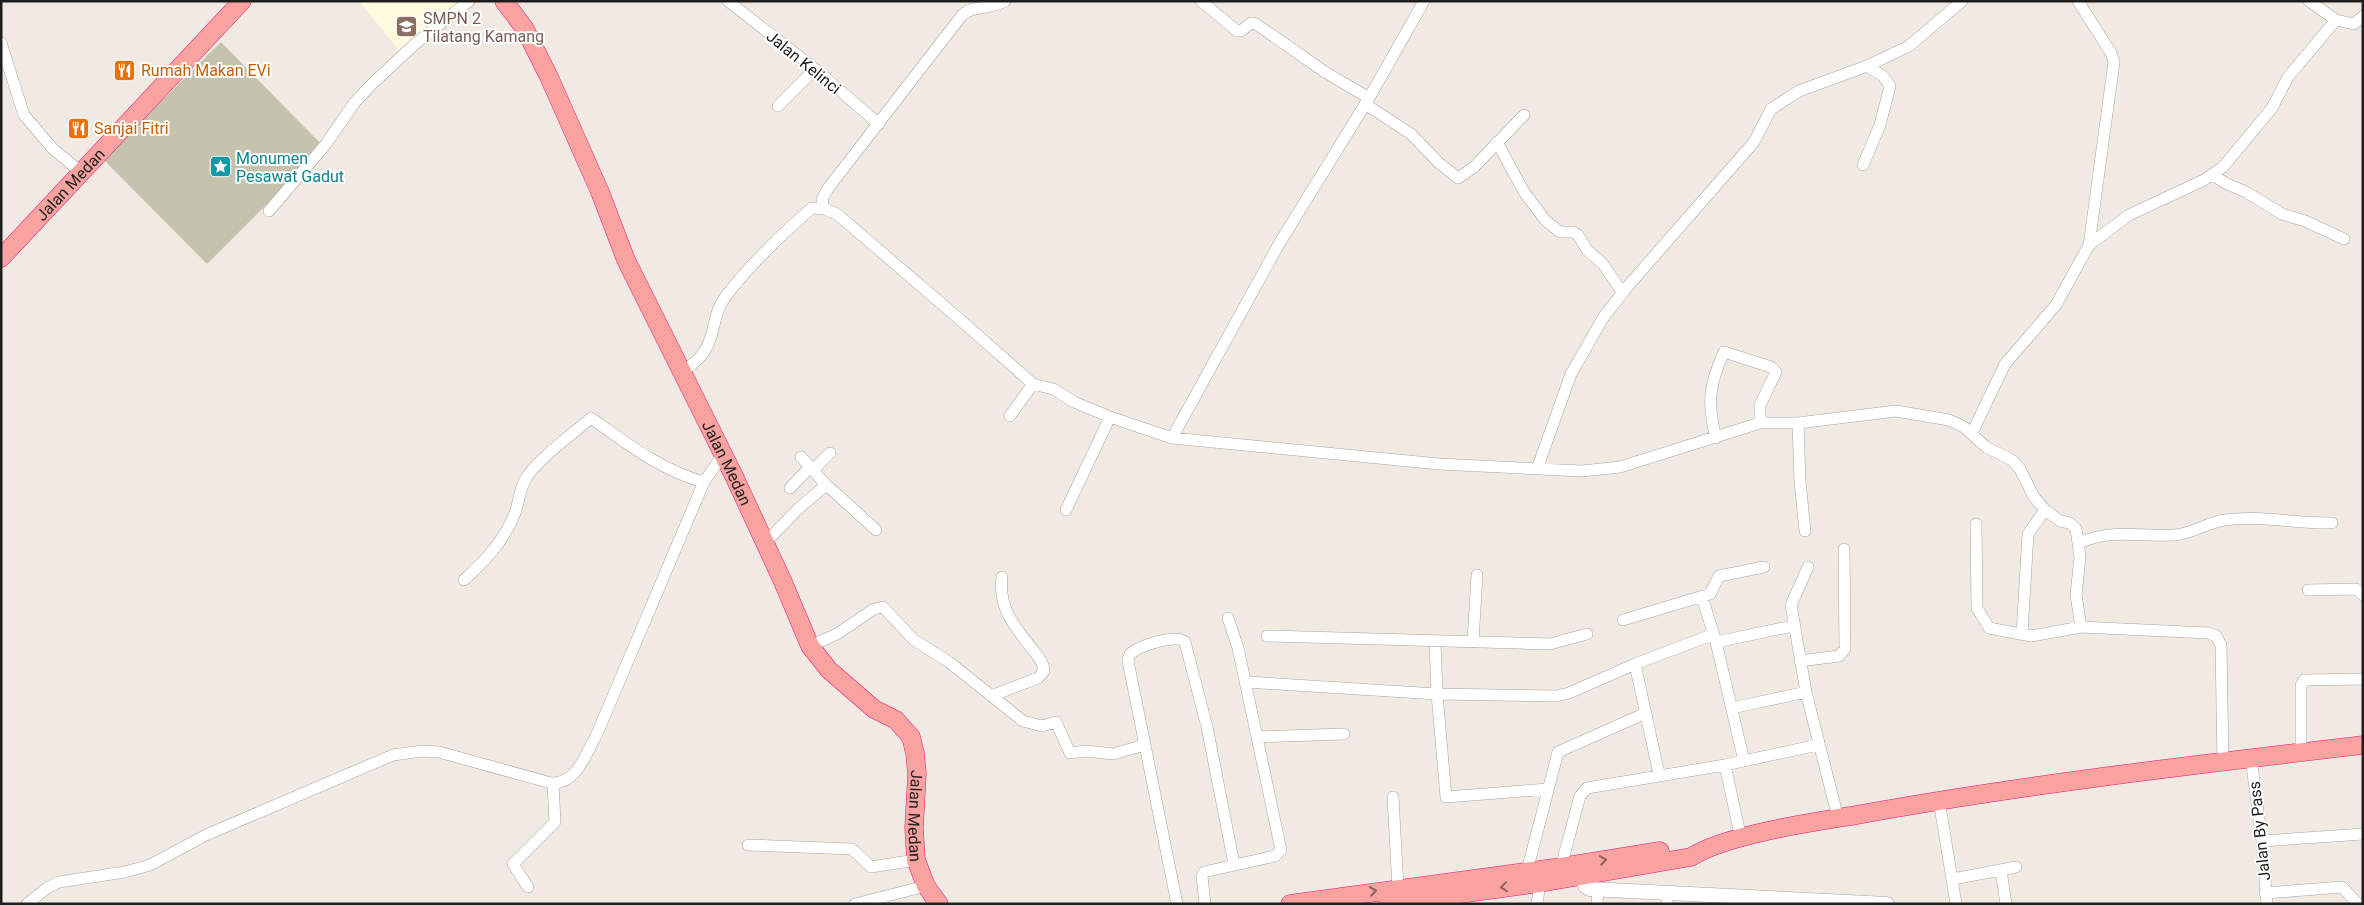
<svg xmlns="http://www.w3.org/2000/svg" width="2364" height="905" font-family="Roboto,sans-serif">
<style>
.education{fill:#fffadd}
.construction{fill:#c5c2ad}
.lines{fill:none;stroke-linecap:round;stroke-linejoin:round}
.minor-casing{stroke:#a5a5a5;stroke-width:12}
.tertiary-casing{stroke:#a5a5a5;stroke-width:15}
.trunk-casing{stroke:#ec127c;stroke-width:19}
.minor{stroke:#fff;stroke-width:11}
.tertiary{stroke:#fff;stroke-width:14}
.trunk{stroke:#f8a3a0;stroke-width:18}
.oneway{stroke:#8b605f}
.labels{text-anchor:middle;stroke-width:4;stroke-linejoin:round;paint-order:stroke}
.education-label{font-size:16px;fill:#785e54;stroke:#fff;text-anchor:start}
.street-label{font-size:16px;fill:#1e1e1e;stroke:#fff}
.food-label{font-size:16px;fill:#c56008;stroke:#fff;text-anchor:start}
.culture-label{font-size:16px;fill:#0d838f;stroke:#fff;text-anchor:start}
</style>
<rect width="100%" height="100%" fill="#f0eae3"/>
<!-- education -->
<path class="education" d="M359,1h107l-65,52z"/>
<!-- construction -->
<path class="construction" d="M221,42l103,105 -117,117 -104,-105z"/>
<g class="lines">
<defs>
<path id="minor" d="M728,1l87,68 64,55
M1201,1l36,30h4l10,-8 5,1 69,48 44,26
M2078,1l33,52 3,9 -25,183
M2309,1l27,19
M1,43l23,72 29,34 28,23
M1365,104l46,30 28,29 19,15 16,-11 50,-52
M778,106l37,-37
M1497,142l27,50 22,29 14,11h13l5,3 9,15 16,14 19,28
M1863,165l17,-40 10,-39 -7,-10 -16,-10
M2213,175l12,8 21,9 36,22 23,7 39,18
M824,209l-2,-10 7,-12 134,-173c12,-9 29,-5 42,-13
M269,211l57,-67 29,-42 18,-19 42,-39 54,-43
M681,373c8,-6 17,-12 23,-21 12,-17 8,-39 22,-56 23,-30 57,-63 86,-88l12,1 13,5 120,103 76,67 20,5 21,13 36,15 62,21 267,26 143,7 38,-4 140,-44h38l98,-12 53,9 15,7 22,20 26,13 8,9 14,28 11,13 15,11 10,2 6,6 4,28 -4,38 5,32
M1010,416l23,-32
M1798,423l2,58 5,50
M1972,433l33,-69 51,-59 33,-60 40,-30 75,-35 19,-13 49,-59 16,-31 48,-57 18,4 9,-8
M1172,438l107,-194 90,-146 55,-97
M1716,438c-9,-35 -7,-53 8,-86l47,15 5,5 -16,33v18
M801,457l27,30
M1537,469l34,-95 32,-56 25,-32 126,-144 17,-33 28,-18 68,-25 42,-20 53,-45
M813,470l17,-17
M790,488l20,-21
M1066,510l44,-93
M1976,524l1,84 12,20 42,8 50,-9 127,6 8,3 5,9 2,118
M765,543l33,-34 27,-23 5,2 46,42
M2079,543c34,-15 61,-6 95,-8 18,-1 34,-13 51,-15 35,-5 72,4 107,3
M1808,567l-17,38 15,87 32,126
M464,580c22,-20 40,-39 51,-67 4,-10 4,-22 10,-33 10,-19 49,-47 66,-62 35,25 71,53 113,64
M2308,590l48,-1 7,6
M1702,597l14,45 28,119
M1623,620l87,-26 9,-18 45,-9
M2022,634l6,-100 17,-24
M1267,636l283,8 37,-10
M1435,642l2,52 9,103 102,-8
M1473,642l4,-67
M1716,642l77,-16
M810,646l27,-12 37,-25 9,-2 31,33 35,22 74,59 19,5 14,-4 14,31 16,-2 27,3 32,-9
M1800,661l39,-5 6,-7 -1,-100
M1635,664l24,110
M1246,682l191,12 120,2 12,-3 66,-29 79,-30
M991,696l47,-18 6,-7c0,-8 -6,-14 -10,-20 -19,-24 -36,-42 -32,-74
M1732,708l74,-16
M1257,737l87,-3
M2301,752v-66l3,-6 59,-1
M2251,758l11,83 5,63
M1725,765l16,74
M1393,797l5,91
M1939,800l17,104
M2262,841l101,-7
M748,845l104,4 19,18 45,-7
M1561,867l19,-71 7,-8 138,-23 93,-20
M2001,870l5,34
M1527,871l31,-119 88,-39
M1953,879l63,-12
M528,887l-15,-23 42,-42 -2,-39
M2265,893l77,-6 16,17
M27,904l20,-16 12,-6 66,-10 25,-7 56,-30 187,-80 29,-4 17,1 112,31c26,1 34,-28 45,-47l108,-254 19,-28
M855,904l71,-18
M1177,904l-49,-243 2,-7c9,-8 46,-21 55,-12l22,85 27,137
M1205,904l-3,-28 2,-4 71,-16 6,-6 -43,-202 -10,-30
M1537,904l3,-21
M1597,904l1,-15
M1667,904v-11"/>
<path id="tertiary" d="M1583,876l2,10 5,3 297,15"/>
<g id="trunk">
<path id="s1" d="M504,1l21,28 24,48 51,115 26,68 108,216 49,106 27,64 19,24 45,39 22,11 15,17 4,16 2,21 -3,54 2,32 10,26 13,18"/>
<path id="s2" d="M1,258l241,-257"/>
<path d="M1290,904l271,-37 99,-16"/>
<path d="M1388,904l152,-21 151,-26c35,-22 117,-34 160,-41 169,-31 341,-51 512,-71"/>
</g>
</defs>
<!-- minor casing -->
<use href="#minor" class="minor-casing"/>
<!-- tertiary casing -->
<use href="#tertiary" class="tertiary-casing"/>
<!-- trunk casing -->
<use href="#trunk" class="trunk-casing"/>
<!-- minor -->
<use href="#minor" class="minor"/>
<!-- tertiary -->
<use href="#tertiary" class="tertiary"/>
<!-- trunk -->
<use href="#trunk" class="trunk"/>
</g>
<!-- one-way arrows -->
<defs><path id="oneway-chevron" d="M-2-3.5L2.5 0L-2 3.5" fill="none" stroke-width="1.6" stroke-linecap="round" stroke-linejoin="round" transform="scale(1.25)"/></defs>
<g class="oneway">
<use href="#oneway-chevron" transform="translate(1603 860) rotate(-9)"/>
<use href="#oneway-chevron" transform="translate(1504 887) rotate(173)"/>
<use href="#oneway-chevron" transform="translate(1373 891) rotate(-9)"/>
</g>
<!-- icons -->
<defs>
<symbol id="school-square" viewBox="-11 -11 22 22"><rect x="-9" y="-9" width="18" height="18" rx="4" fill="#8d6e63" stroke="#fff"/><path d="M0-5L7-2L0 1L-7-2ZM-4 1L0 2.5L4 1V4Q0 6-4 4Z" fill="#fff"/></symbol>
<symbol id="restaurant-square" viewBox="-11 -11 22 22"><rect x="-9" y="-9" width="18" height="18" rx="4" fill="#e8710a" stroke="#fff"/><path d="M-5-6h1v4h1v-4h1v4h1v-4h1v5L-1.5 .5V6h-2V.5L-5-1ZM5-6V6H3V1.5H1.5Q1.5-4 5-6Z" fill="#fff"/></symbol>
<symbol id="sight-square" viewBox="-11 -11 22 22"><rect x="-9" y="-9" width="18" height="18" rx="4" fill="#0f9aa8" stroke="#fff"/><path d="M0-6L1.8-2.2L6-1.7L2.9 1.2L3.7 5.4L0 3.3L-3.7 5.4L-2.9 1.2L-6-1.7L-1.8-2.2Z" fill="#fff"/></symbol>
</defs>
<g fill-rule="evenodd">
<use href="#school-square" x="394" y="14" width="25" height="25"/>
<use href="#restaurant-square" x="112" y="58" width="25" height="25"/>
<use href="#restaurant-square" x="66" y="116" width="25" height="25"/>
<use href="#sight-square" x="208" y="154" width="25" height="25"/>
</g>
<g class="labels">
<!-- education labels -->
<g class="education-label">
<text x="423" y="24">SMPN 2<tspan x="423" dy="18">Tilatang Kamang</tspan></text>
</g>
<!-- street labels -->
<g class="street-label">
<text transform="translate(804 62) rotate(39)" y="6">Jalan Kelinci</text>
<text dy="6" stroke="none"><textPath href="#s2" startOffset="101">Jalan Medan</textPath></text>
<text dy="6" stroke="none"><textPath href="#s1" startOffset="514">Jalan Medan</textPath></text>
<text dy="6" stroke="none"><textPath href="#s1" startOffset="932">Jalan Medan</textPath></text>
<text transform="translate(2259 831) rotate(-96)" y="6">Jalan By Pass</text>
</g>
<!-- food labels -->
<g class="food-label">
<text x="141" y="76">Rumah Makan EVi</text>
<text x="94" y="134">Sanjai Fitri</text>
</g>
<!-- culture labels -->
<g class="culture-label">
<text x="236" y="164">Monumen<tspan x="236" dy="18">Pesawat Gadut</tspan></text>
</g>
</g>
<!-- border -->
<rect width="2364" height="905" fill="none" stroke="#1e1e1e" stroke-width="5"/>
</svg>
